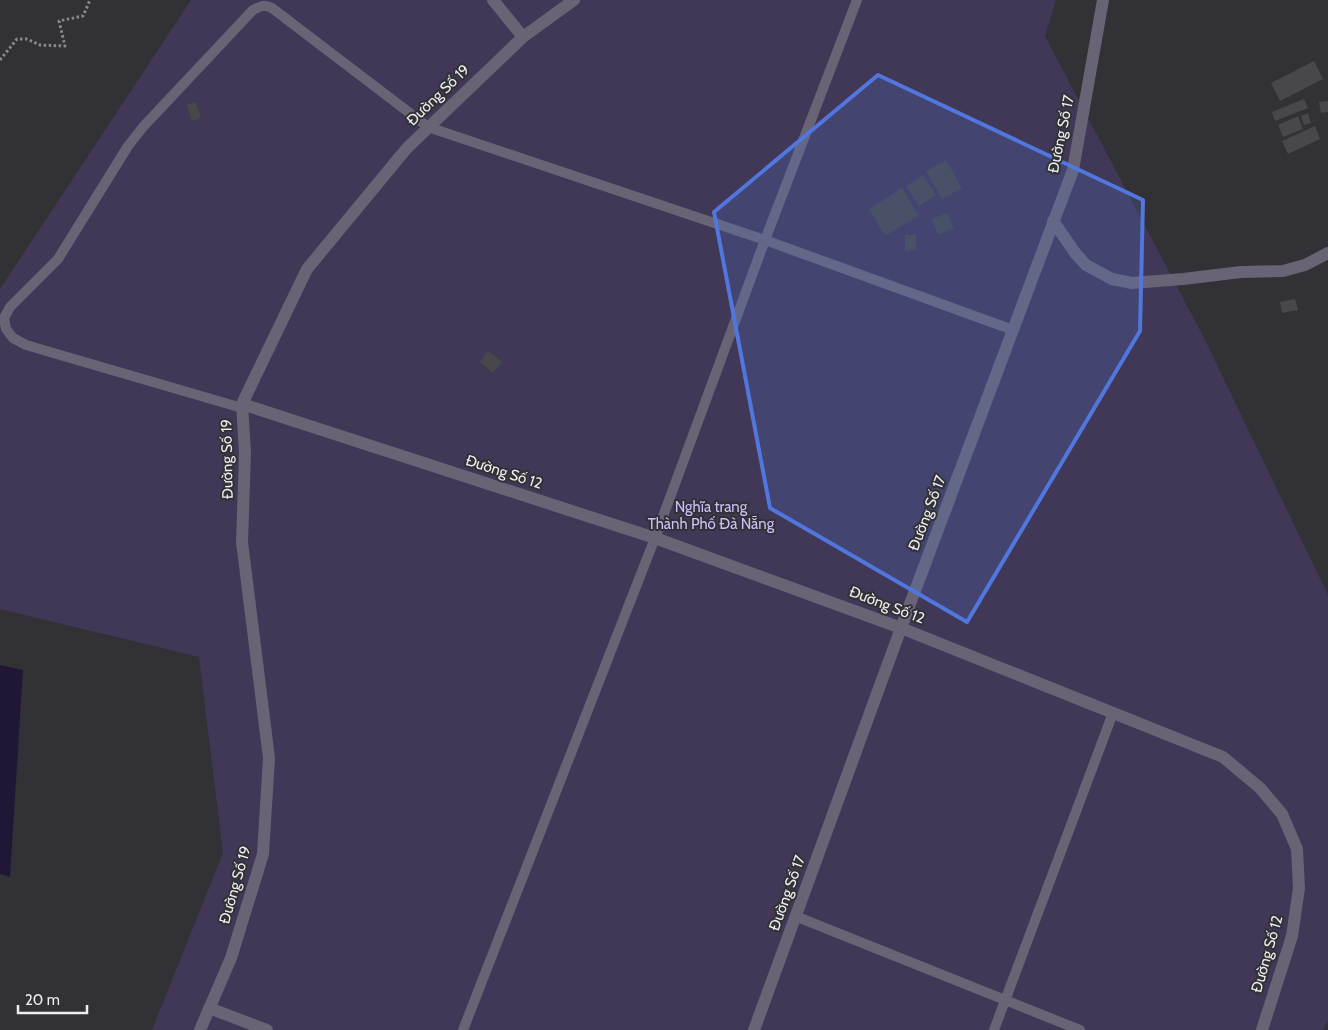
<svg xmlns="http://www.w3.org/2000/svg" width="1328" height="1030" font-family="Cabin,sans-serif">
<style>
.green{fill:#403856}
.water{fill:#201736}
.building{fill:#48484b}
.lines{fill:none;stroke-linecap:round;stroke-linejoin:round}
.path{stroke:#89888b;stroke-width:3;stroke-dasharray:2.5 2.5;stroke-linecap:butt}
.lane{stroke:#686475;stroke-width:10}
.street{stroke:#686475;stroke-width:12}
.marked{fill:#5176de;fill-opacity:0.2;stroke:#5176de;stroke-width:4;stroke-linejoin:round}
.labels{text-anchor:middle;stroke-width:4;stroke-linejoin:round;paint-order:stroke}
.street-label{font-size:15px;fill:#eeedf0;stroke:#323135}
.park-label{font-size:15px;fill:#cdbefd;stroke:#323135}
</style>
<rect width="100%" height="100%" fill="#323135"/>
<!-- green -->
<path class="green" d="M191,0h865l-11,36 159,302 124,257v426l-5,9h-1171l71,-177 -24,-196 -199,-48v-320z"/>
<!-- water -->
<path class="water" d="M0,665l23,5 -13,207 -10,-3z"/>
<!-- building -->
<path class="building" d="M1314,61l9,18 -43,22 -9,-18z
M1304,99l4,9 -33,13 -3,-9z
M1328,101v11l-7,1 -2,-11z
M196,102l5,16 -9,3 -5,-16z
M1308,113l3,10 -7,2 -3,-9z
M1298,116l5,13 -20,8 -5,-12z
M1315,126l5,13 -32,15 -6,-13z
M946,160l16,28 -20,11 -16,-28z
M923,175l13,20 -17,11 -13,-20z
M902,188l17,28 -34,20 -16,-27z
M947,213l7,15 -16,7 -6,-16z
M905,235h11v15l-11,1z
M1295,299l3,11 -16,3 -2,-11z
M488,351l14,11 -9,11 -13,-11z"/>
<g class="lines">
<!-- path -->
<path class="path" d="M0,60l17,-21h10l13,6 25,1 -6,-25 24,-5 7,-16"/>
<!-- lane -->
<path class="lane" d="M242,408l-216,-63 -13,-7 -7,-9 -2,-11 6,-11 48,-48 70,-113 15,-19 110,-117c8,-4 11,-6 19,-2l156,119 337,113 248,90
M795,916l285,114
M463,1030l192,-492 110,-298 92,-240
M994,1030l119,-317"/>
<!-- street -->
<path class="street" d="M493,0l30,37
M1053,221l23,33 10,11 26,14 20,4 51,-4 58,-7 42,-1 22,-6 23,-12
M242,404l413,134 246,90 322,129 37,31 22,26 15,35 2,39 -7,48 -30,94
M209,1008l58,22
M200,1030l31,-72 32,-104 6,-96 -27,-216 3,-89 -3,-49 65,-135 100,-121 116,-111 51,-37
M754,1030l147,-402 172,-458 30,-170"/>
</g>
<!-- marked area -->
<path class="marked" d="M878,75l265,125 -3,131 -173,291 -197,-114 -56,-296z"/>
<g class="labels">
<!-- street labels -->
<g class="street-label">
<text transform="translate(438 95) rotate(-44)" y="5">Đường Số 19</text>
<text transform="translate(1061 134) rotate(-78)" y="5">Đường Số 17</text>
<text transform="translate(227 459) rotate(-91)" y="5">Đường Số 19</text>
<text transform="translate(504 472) rotate(18)" y="5">Đường Số 12</text>
<text transform="translate(927 513) rotate(-69)" y="5">Đường Số 17</text>
<text transform="translate(887 605) rotate(21)" y="5">Đường Số 12</text>
<text transform="translate(235 885) rotate(-74)" y="5">Đường Số 19</text>
<text transform="translate(787 893) rotate(-70)" y="5">Đường Số 17</text>
<text transform="translate(1267 954) rotate(-74)" y="5">Đường Số 12</text>
</g>
<!-- park labels -->
<g class="park-label">
<text x="711" y="512">Nghĩa trang<tspan x="711" dy="17">Thành Phố Đà Nẵng</tspan></text>
</g>
</g>
<!-- scale -->
<path d="M18 1005v8h69v-8" fill="none" stroke="#eeedf0" stroke-width="2.5"/>
<text x="25" y="1005" font-size="15" fill="#eeedf0" stroke="#323135" stroke-width="4" paint-order="stroke">20 m</text>
</svg>
